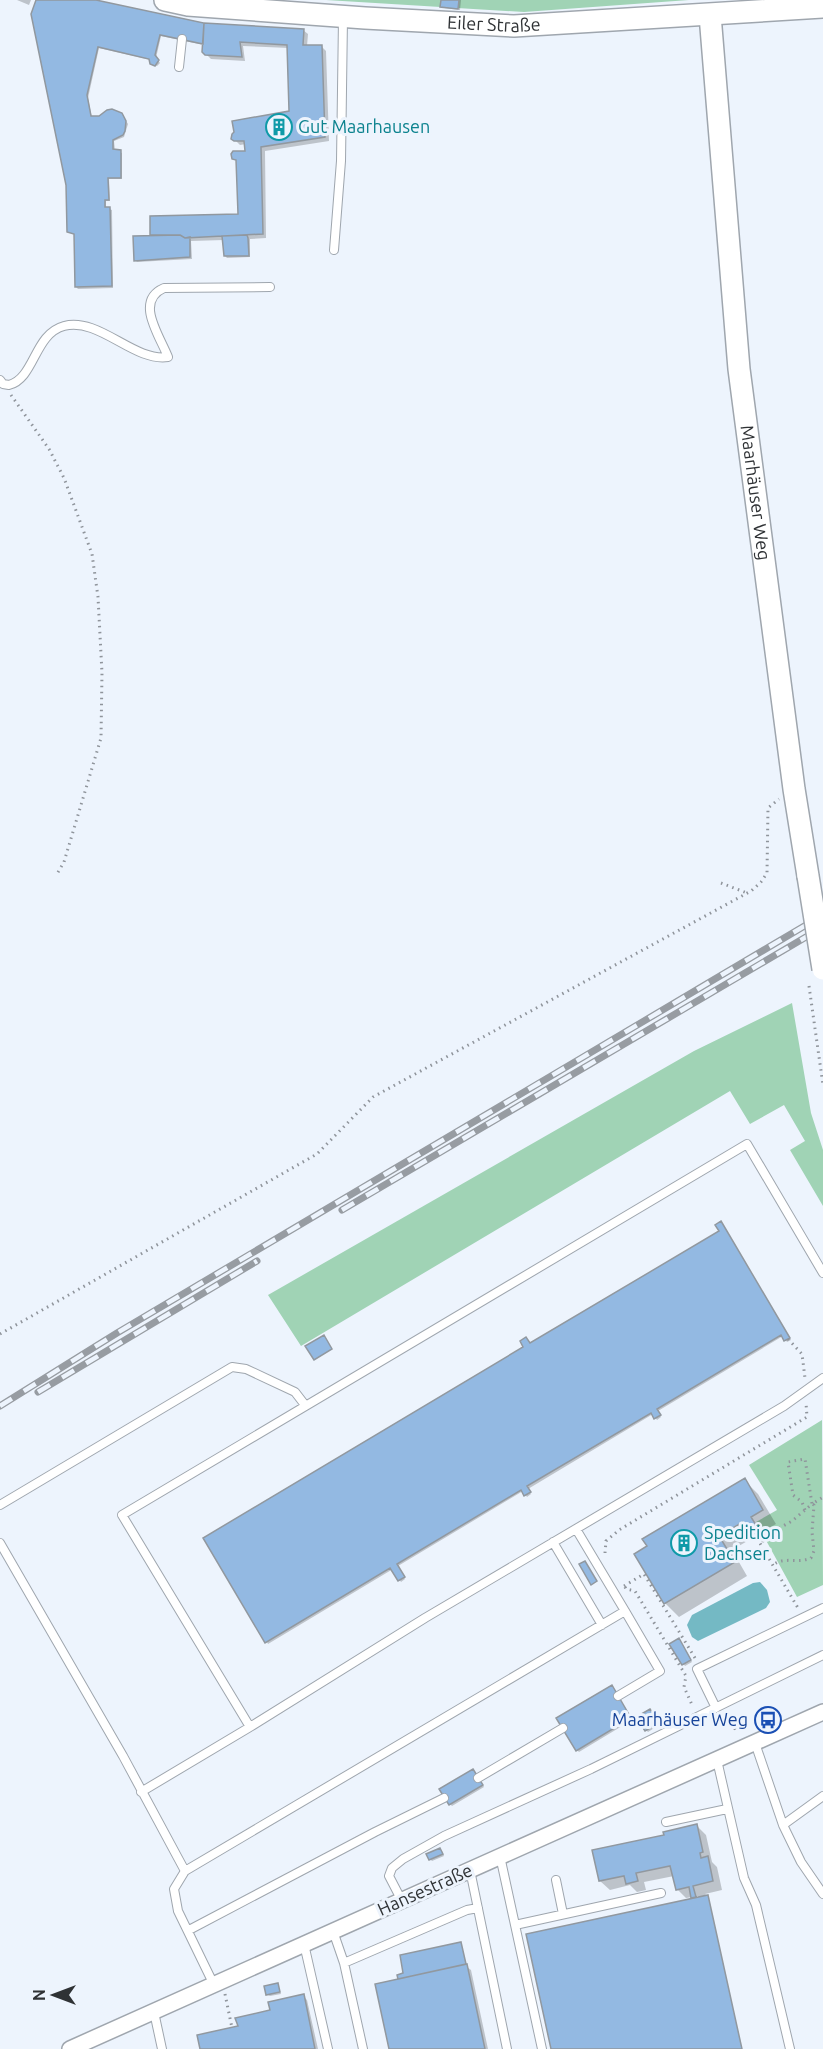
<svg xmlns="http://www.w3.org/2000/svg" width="823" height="2049" font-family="Ubuntu,sans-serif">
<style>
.green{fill:#a0d3b5}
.water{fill:#74b9c4}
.shadow{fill:#0003}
.building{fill:#93b9e2;stroke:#91989f;stroke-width:1.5}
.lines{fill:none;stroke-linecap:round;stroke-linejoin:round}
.lane-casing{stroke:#9fa6ae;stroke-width:10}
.street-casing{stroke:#9fa6ae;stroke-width:18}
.secondary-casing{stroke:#9fa6ae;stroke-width:24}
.path{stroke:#8f949b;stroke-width:3;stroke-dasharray:1.5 4.5;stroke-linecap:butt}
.lane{stroke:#fff;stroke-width:8}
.street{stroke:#fff;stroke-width:15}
.secondary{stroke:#fff;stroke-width:21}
.rail-casing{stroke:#979ca2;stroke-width:7}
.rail{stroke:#edf4fd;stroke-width:4.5;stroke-dasharray:14;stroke-linecap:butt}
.secondary-bridge-casing{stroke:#9fa6ae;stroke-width:24;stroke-linecap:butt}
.secondary-bridge{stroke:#fff;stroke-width:21}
.labels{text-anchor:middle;stroke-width:6;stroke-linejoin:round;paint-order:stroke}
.street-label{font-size:18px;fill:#2f3235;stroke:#edf4fd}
.culture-label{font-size:18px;fill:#0d838f;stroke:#edf4fd;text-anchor:start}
.transit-label{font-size:18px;fill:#164399;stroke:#edf4fd;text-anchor:end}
</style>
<rect width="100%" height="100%" fill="#edf4fd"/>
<!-- green -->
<path class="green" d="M326,0h363l-165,12z
M792,1003l19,110 12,37v56l-33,-56 15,-9 -21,-36 -34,19 -20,-33 -429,255 -33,-51 426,-244z
M822,1420l1,165 -26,12 -41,-75 21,-12 -28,-45z"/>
<!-- water -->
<path class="water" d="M760,1582l7,8 3,12 -4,6 -68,33 -6,-4 -5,-12 5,-10 61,-32z"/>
<!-- shadow -->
<path class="shadow" d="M17,0h14l-2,5z
M37,0h53l114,25 99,5 5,4 -1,12 15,1 4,4 3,90 -64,10 1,87 -16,1v18l-23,1 -2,-2 -1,-16 -33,1 1,18 -55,3 -2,-2 19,-23 -2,-2 87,-19 -1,-54 -5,-4 13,-6v-8l-6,1 -7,-7 58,-25 -2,-65 -46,-2 2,15 -34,-2 -7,-7v-7l-43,-9 -5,22 4,5 -3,3 -3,-1 -3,-5 -52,-12 -11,50 4,20 31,-2 5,8 -4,13 -10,4 1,10 7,2v26h-13l1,22h-4v7l6,2 1,78 -35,1 -2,-2 -1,-52 -6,-3 -2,-47z
M443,0h18l-1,10 -16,-2 -2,-2z
M723,1225l68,115 -4,2 -4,-6 -125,75 3,6 -4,3 -4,-6 -125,75 3,5 -4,3 -4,-6 -125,75 7,13 -4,3 -8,-13 -125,75 -1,-2 263,-297 191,-114z
M744,1480l14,14 18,30 -12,7 5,8 -6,4 -7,-7 -24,14 15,26 -68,41 -14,-14z
M680,1642l12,20 -7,4 -14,-21z
M613,1688l19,32 -53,32 -2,-2z
M652,1712l7,13 -11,7 -2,-2z
M475,1772l9,15 -32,19 -2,-2z
M697,1826l9,9 6,27 5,5 5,23 -17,4 3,2 32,153h-187l146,-151 -1,-2 -12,2 -9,-9 -3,-13 -30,6 2,8 -9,2 -7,-7 -20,5 -10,-9 66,-45z
M442,1851l2,5 -12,5 -2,-2z
M461,1943l6,24 4,3 17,79h-97l10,-69 -2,-2z
M277,1984l4,10 -11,2 -2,-1z
M303,1996l4,4 11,49h-116l38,-21z"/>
<!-- building -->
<path class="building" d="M36,0h60l108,23 -1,21 -43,-9 -5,20 4,5 -4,6 -5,-2 -1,-5 -51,-12 -11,48 4,21h8l8,-6 5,-1 10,4 4,8 -1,10 -2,4 -10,5v9l8,1v28h-13l1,22h-4v7h5l2,79 -37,1 -1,-53 -7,-2 -1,-47 -35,-171z
M441,0h18l-1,9 -18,-2z
M204,23l100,6 -1,16h19l3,92 -64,10 2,87 -78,4 -5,-3h-30v-19l88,-2 -2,-54 -4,-1 -1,-5 2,-3h12l-1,-10h-10l-3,-2 1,-5 2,-2 -2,-11 57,-10 -2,-66 -47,-3 2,15 -37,-2 -3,-3z
M180,235l5,3 5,-1v20l-56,4 -1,-25z
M247,235l1,3 1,18h-25l-2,-20z
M721,1221l69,117 -6,3 -3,-6 -124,74 4,6 -7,4 -3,-6 -124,73 4,6 -7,4 -3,-6 -124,74 8,13 -7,4 -8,-13 -125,75 -62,-105 320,-191 -3,-6 6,-4 4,6 189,-112 -4,-6z
M324,1335l8,14 -18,11 -9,-14z
M745,1478l18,32 -12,7 5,8 -8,5 -5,-8 -24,14 16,26 -71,42 -30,-50 13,-8 -5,-7z
M585,1561l12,20 -6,4 -12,-21z
M679,1638l12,22 -9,5 -13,-21z
M612,1685l19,33 -55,33 -20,-33z
M650,1709l9,14 -14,8 -9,-14z
M473,1769l10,16 -34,20 -10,-16z
M697,1824l6,28 -3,1 1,5 7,-2 5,25 -20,5 3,11 -5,1 -2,-11 -13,3 -6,-24 -34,7 2,8 -12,3 -2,-8 -25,5 -7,-31 72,-15 -1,-3z
M440,1848l3,6 -14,6 -3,-6z
M708,1895l34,154h-191l-25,-115z
M461,1942l5,22 -68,15 -1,-4 6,-2 -3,-18z
M467,1964l18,85h-96l-14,-65z
M278,1983l2,9 -14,3 -2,-9z
M304,1994l11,55h-115l-3,-14 41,-9 -3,-8 35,-8 -2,-8z"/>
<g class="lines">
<defs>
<path id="lane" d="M179,67l3,-28
M334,250l7,-89 2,-143
M0,380l3,4 6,1c26,-7 25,-51 55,-59 36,-9 69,36 104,31 -8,-21 -34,-56 -4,-69l106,-1
M0,1505l232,-138 14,2 49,23 10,13
M576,1529l49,82
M553,1542l49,83
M0,1543l123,213 62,115
M716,1708l-19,-39 126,-61
M250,1727l-128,-212 625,-371 76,129
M755,1743l28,82 18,37 22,32
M717,1760l27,118 12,27 34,144
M478,1778l85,-50
M141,1792l109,-65 175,-109 359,-212 39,-28
M666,1822l61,-13
M783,1825l40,-29
M500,1856l42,193
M470,1870l37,179
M556,1880l7,34
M402,1901l-13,-25 3,-8 11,-9 41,-23 147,-67 232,-114
M515,1925l146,-32
M189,1930l186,-98 69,-34
M333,1931l11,32 19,86
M304,1944l24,105
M344,1963l123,-53 11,-2
M214,1985l-36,-74 -4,-22 11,-18 440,-260 35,60 -42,25
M154,2012l8,37"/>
<path id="street" d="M70,2049l753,-337"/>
<g id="secondary">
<path id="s1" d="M165,0l23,5 177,13 149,8 309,-19"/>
<path id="s2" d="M710,15l29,354 55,420 14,87"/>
</g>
</defs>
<!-- lane casing -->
<use href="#lane" class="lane-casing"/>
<!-- street casing -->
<use href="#street" class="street-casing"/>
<!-- secondary casing -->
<use href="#secondary" class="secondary-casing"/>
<!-- path -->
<path class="path" d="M11,395l38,54 15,29 28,76 6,43 4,76 -1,65 -37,124 -7,12
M721,883l26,10
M809,986l14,99
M0,1334l317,-180 56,-57 378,-206 10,-9 6,-9 1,-65 11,-9
M788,1339l14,15 3,24
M805,1510l-3,-8 -9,-7 -5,-33 17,-3 7,45 11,-7
M751,1528l47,80
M758,1540l34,-19 20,-17 2,1 -2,27 2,19 -3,7c-13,6 -27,-2 -38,7
M605,1553l1,-12 13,-11 188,-113 -1,-14
M624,1586l20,-12 51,84
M625,1587l1,2 9,2 51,85 -2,11 9,20
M727,1712l10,21
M225,1994l7,34"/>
<!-- lane -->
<use href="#lane" class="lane"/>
<!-- street -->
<use href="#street" class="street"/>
<!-- secondary -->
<use href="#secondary" class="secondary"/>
<defs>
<path id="rail" d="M342,1210l481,-283
M38,1392l219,-131
M0,1406l117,-73 706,-418"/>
</defs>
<!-- rail casing -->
<use href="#rail" class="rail-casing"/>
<!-- rail -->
<use href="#rail" class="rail"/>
<defs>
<path id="secondary-bridge" d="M808,876l15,93"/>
</defs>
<!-- secondary-bridge casing -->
<use href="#secondary-bridge" class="secondary-bridge-casing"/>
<!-- secondary-bridge -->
<use href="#secondary-bridge" class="secondary-bridge"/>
</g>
<!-- icons -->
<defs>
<symbol id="building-ring" viewBox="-11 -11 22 22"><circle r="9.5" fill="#edf4fd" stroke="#0f9aa8" stroke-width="1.5"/><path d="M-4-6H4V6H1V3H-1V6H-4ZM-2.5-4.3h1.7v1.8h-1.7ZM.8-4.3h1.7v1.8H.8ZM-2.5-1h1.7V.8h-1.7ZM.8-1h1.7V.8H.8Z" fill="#0f9aa8"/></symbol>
<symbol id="bus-ring" viewBox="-11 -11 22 22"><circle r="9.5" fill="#edf4fd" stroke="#1a4fb4" stroke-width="1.5"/><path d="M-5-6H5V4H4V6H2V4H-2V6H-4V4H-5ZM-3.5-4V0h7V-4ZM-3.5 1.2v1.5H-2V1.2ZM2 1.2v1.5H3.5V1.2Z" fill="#1a4fb4"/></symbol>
</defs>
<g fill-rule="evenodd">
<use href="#building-ring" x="264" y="112" width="30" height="30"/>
<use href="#building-ring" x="669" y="1528" width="30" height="30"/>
<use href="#bus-ring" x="753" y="1705" width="30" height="30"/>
</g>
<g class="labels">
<!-- street labels -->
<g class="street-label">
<text dy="6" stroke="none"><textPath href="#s1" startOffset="330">Eiler Straße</textPath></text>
<text dy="6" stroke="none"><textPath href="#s2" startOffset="480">Maarhäuser Weg</textPath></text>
<text transform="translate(425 1890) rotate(-24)" y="6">Hansestraße</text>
</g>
<!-- culture labels -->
<g class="culture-label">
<text x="298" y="133">Gut Maarhausen</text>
<text x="704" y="1539">Spedition<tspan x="704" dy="21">Dachser</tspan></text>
</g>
<!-- transit labels -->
<g class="transit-label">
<text x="748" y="1726">Maarhäuser Weg</text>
</g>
</g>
<!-- north arrow -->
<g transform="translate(54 1995) rotate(270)" stroke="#edf4fd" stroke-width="4.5" paint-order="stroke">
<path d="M0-4.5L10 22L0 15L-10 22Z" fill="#2f3235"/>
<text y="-9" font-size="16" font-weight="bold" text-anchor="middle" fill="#2f3235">N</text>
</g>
</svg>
